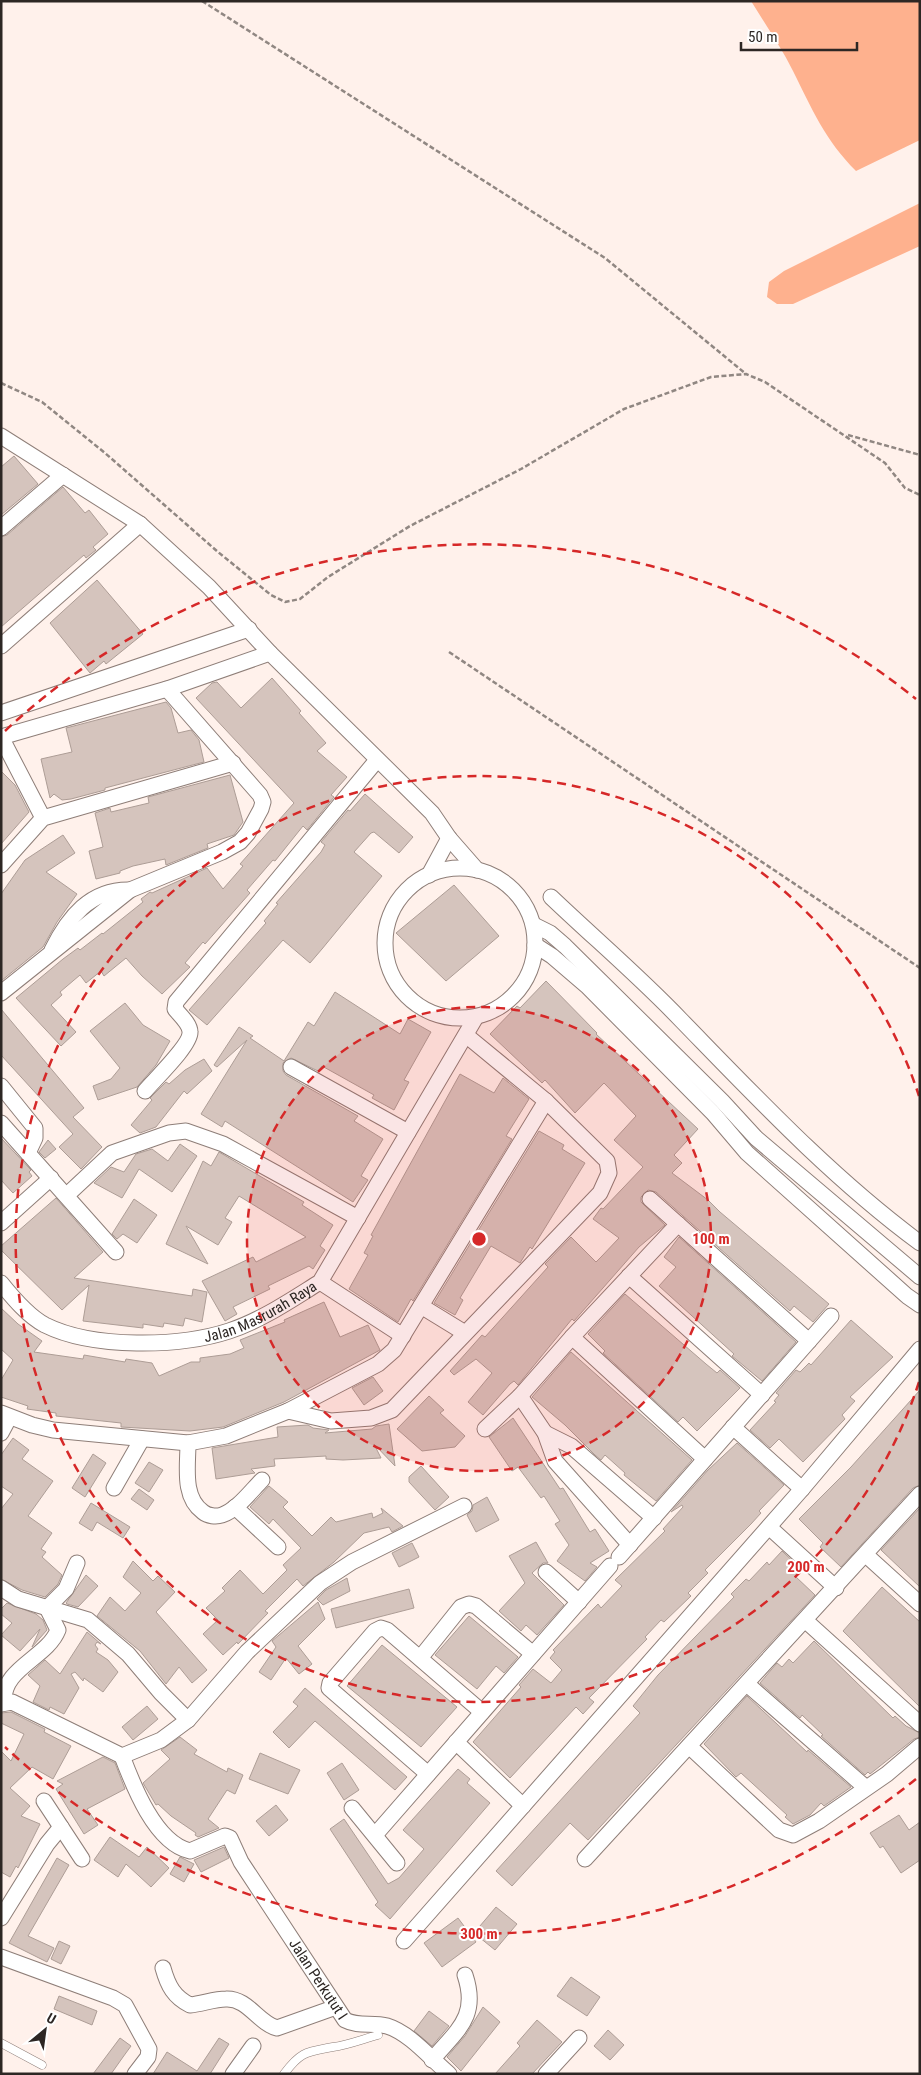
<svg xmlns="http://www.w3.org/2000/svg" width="921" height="2075" font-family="'Roboto Condensed',sans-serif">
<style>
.water{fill:#feb18e}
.building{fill:#d5c4bd;stroke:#ad9d96}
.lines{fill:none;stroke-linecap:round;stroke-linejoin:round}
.service-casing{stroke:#8e7e78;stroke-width:9}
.minor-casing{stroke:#8e7e78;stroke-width:17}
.path{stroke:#908782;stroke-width:2.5;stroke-dasharray:5 2.5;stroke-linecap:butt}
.service{stroke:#fff;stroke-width:8}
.minor{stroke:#fff;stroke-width:15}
.ring{fill:none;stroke:#d62828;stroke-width:2.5;stroke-dasharray:9 6}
.labels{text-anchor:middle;stroke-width:4;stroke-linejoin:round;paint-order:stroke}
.street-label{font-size:15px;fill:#2d2724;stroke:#fff}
.centre{fill:#d62828;stroke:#fff;stroke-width:2.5}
.ring-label{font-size:15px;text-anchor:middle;font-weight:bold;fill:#d62828;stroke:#fff;stroke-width:4;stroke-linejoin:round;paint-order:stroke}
</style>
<rect width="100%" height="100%" fill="#fff1eb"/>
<!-- water -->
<path class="water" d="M751,1h169v139l-64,31c-31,-31 -44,-62 -63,-100 -12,-24 -28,-47 -42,-70z
M920,203v43l-127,58h-16l-10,-7 2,-15 15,-11z"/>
<!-- building -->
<path class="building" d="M14,456l24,28 -37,31v-48z
M63,487l22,26 4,-3 19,24 -15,13 3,3 -10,8 -2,-3 -83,72v-90l6,-2z
M97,580l46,54 -37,30 -2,-3 -14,12 -40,-50z
M272,678l29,33 -2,2 27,30 -9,8 30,26 -16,18 3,2 -27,33 -4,-4 -28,35 -2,-1 -26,30 3,3 -45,51 -2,-2 -18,21 5,4 -28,27 -20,-18 -16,-18 -22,18 -3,-5 -15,12 -6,-8 -20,17 2,3 -11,10 25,27 -15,14 -45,-48 47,-39 15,-11 2,2 22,-17 1,1 40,-32 -2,-3 9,-7 2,1 55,-25 16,21 20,-23 -3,-2 54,-61 -98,-105 16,-15 5,-1 24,26z
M166,702l5,6 7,25 13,-3 8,10 5,22 -99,26v2l-34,9 -9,1 -8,-6 -4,4 -9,-39 31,-7 -6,-24z
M1,771l14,14 14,27 -28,32z
M230,775l13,47 -9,13 -27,9 1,4 -42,17 -1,-6 -32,7 -13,5v2l-24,6 -7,-28 14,-4 -8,-34 15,-5 1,4 38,-9 -1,-6z
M365,794l48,43 -14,16 -25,-21 -3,1 -17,19 28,24 -60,73 -12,14 -27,-23 -76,85 -18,-15 77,-87 -2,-2 14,-17 -2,-1 45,-51 4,-7 -4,-3 27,-32 2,1z
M63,835l12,18 -29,19 31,22 -20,28 -14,25 -42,34v-87l24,-34z
M454,885l45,51 -53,45 -50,-48z
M546,981l51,52 -1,1 102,95 -24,26 8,8 -10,10 36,27 12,12 109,92 -16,18 -19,-16 -4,5 -134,-119 -8,-2 -7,7v5l24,23 -26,22 -65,74 -2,-2 -54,66 -4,-4 -4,3 -27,31 -15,-13 24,-29 -16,-14 -22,16 -4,-4 32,-36 3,2 63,-70 -3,-3 26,-27 25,25 5,-5 18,-19 -26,-19 8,-11 2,1 40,-42 -29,-27 22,-24 -32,-33 -29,30 -30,-33 -3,3 -52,-49 27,-28 3,2z
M335,992l65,42 8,-15 23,13 -27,48 5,2 -15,28 -22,-12 2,-3 -52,-29 -4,5 -27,-13 -8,5v8l3,4 72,41 -4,5 29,18 -22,37 7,4 -15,22 -128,-81 -3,6 -21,-13 46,-74 -30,27 -3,-2 25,-38 14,9 -3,2 34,23 24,-39 6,4z
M125,1003l18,22 27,16 -14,24 -19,22 -39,13 -5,-14 18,-7 9,-11 -30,-37z
M1,1009l83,99 -11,9 29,30 -21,22 -22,-22 14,-13 -72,-79z
M204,1059l8,12 -25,23 -3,-3 -28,36 -16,6 -9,-8 21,-25 -2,-2 16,-16 3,2 16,-14z
M460,1074l34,19 9,-15 26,21 -23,37 6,3 -99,162 -2,-2 -13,23 -49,-33 19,-34 -4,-2 9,-17 -2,-1z
M539,1131l25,14 -2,4 23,14 -53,86 -2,-2 -10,16 -29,-17 -31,52 3,2 -8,15 -21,-12z
M1,1138l30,32 -2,2 3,4 -19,17 -12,-13z
M48,1140l8,9 -11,9 -6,-6z
M180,1144l17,12 -25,36 -33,-23 -17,29 -28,-15 17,-16 13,5 12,-18 16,-5 16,12z
M219,1152l85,50 -2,3 31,20 -13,21 5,4 -12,19 -4,-3 -41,20 2,3 -37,18 4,7 -12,7 -23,-40 51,-24 3,5 50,-25 -67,-41 -14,22 7,4 -14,23 -32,-19 22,38 -42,-20 37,-83 8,5z
M56,1198l47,54 -29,26 118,18 1,-7 14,3 -5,30 -17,-4 -2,8 -19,-3 -1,4 -20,-3v4l-60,-7 6,-36 -27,25 -61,-60v-4z
M134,1199l23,16 -20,28 -14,-9 -6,5 -5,-5z
M679,1237l117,105 -34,39 -30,-25 2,-2 -75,-68 17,-19 -12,-10z
M625,1294l81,70 11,9 3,-3 20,18 -43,43 -14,-14 -5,5 -75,-69 2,-2 -17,-17z
M324,1302l16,35 28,-12 12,25 -96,52 -61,25 -33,4 -69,-4v-4l-65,-7v-3l-29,-4 1,-3 -27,-9v-17l12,-20 -12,-11v-41l17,16 24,17 -8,11 49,7 1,-4 41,7 1,-3 26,4 7,13 32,-14h9v-4l30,-4 14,-6 -4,-8 45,-18 -1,-2z
M851,1320l42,37 -43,40 5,4 -13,14 3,4 -42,43 -24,-23 -9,9 -20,-18 26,-28 -2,-1 5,-6 -3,-2 20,-23 4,2 9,-9 2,2z
M571,1352l121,108 -36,41 -32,-26 1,-2 -20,-18 -4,5 -6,-5 -30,-30 -33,-28z
M373,1377l10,14 -19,14 -12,-17z
M920,1390v95l-7,3 -72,79 -21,-20 3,-4 -24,-24 52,-52z
M429,1396l15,14 -4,3 25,23 -10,11 -33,4 -25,-22z
M513,1418l47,71 3,-1 27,44 5,-3 14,22 -19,12 7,4 -12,14 -28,-20 12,-16 -14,-21 5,-3 -16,-25 -3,2 -23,-31 -6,4 -23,-34z
M389,1424l6,42 -21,-22 7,14 -38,2 -17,-1v-3l-52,3 1,7 -24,3 4,4 -39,6 -4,-31 66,-11 -1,-10 31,-2 5,3 16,2 -4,3 47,-4 4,-3z
M13,1438l16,12 -7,9 31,22 -25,35 24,17 -11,16 5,3 -4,5 20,18 -4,9 -13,13 -23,-7 -21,-11v-70l12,-15 -12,-8v-31z
M737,1443l47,42 -25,26 2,2 -10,11 -46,46 3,3 -20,20 3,3 -27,26 -3,-2 -16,17 2,2 -58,59 5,4 -11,12 -7,-7 -66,71 -37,-36 48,-55 -2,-2 14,-16 18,14 11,-13 -12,-12 5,-6 -2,-2 45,-46 3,4 21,-22 -7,-6 50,-49 -2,-2 20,-22 -1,-2 -11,7 37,-42z
M93,1454l13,9 -21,34 -13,-9z
M149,1462l14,8 -14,22 -14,-9z
M421,1466l28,31 -14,13 -26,-28v-5z
M269,1486l19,16 -5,5 29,29 19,-19 5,5 36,-9 1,5 10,-5 -2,-5 22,18 -11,6 -3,-5 -25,6 -30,29 -31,24 -6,-7 -32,32 3,2 -30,31 -1,-2 -14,13 -20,-21 15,-14 -12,-12 19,-17 -3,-3 18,-18 23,24 24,-24 -4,-5 18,-17 -28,-29 -4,5 -19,-17z
M139,1489l15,11 -7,10 -16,-11z
M487,1497l12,23 -23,12 -9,-17 5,-4 1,-6z
M91,1503l39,24 -7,11 -26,-16 -5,9 -13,-8z
M920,1508v79l-39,-37z
M536,1542l12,21h-5l-11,10 32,32 -27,30 -11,-10 -5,6 -22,-20 26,-28 -16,-27z
M412,1543l7,14 -20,10 -7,-14z
M782,1551l19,18 -6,7 20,19 -227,245 -18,-17 -58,63 -16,-15 144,-158 -7,-7 25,-31 76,-78 -3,-3 15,-15 3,2 18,-19 2,3z
M133,1561l20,20 5,-5 17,16 -19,20 51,58 -15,13 -13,-16 -13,17 -26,-33 -43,-35 13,-19 15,14 16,-18 -18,-16z
M86,1575l12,11 -20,21 -11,-3 -1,-1z
M347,1578l3,13 -27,14 -6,-6 9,-9z
M882,1587l38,35v85l-77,-76z
M409,1589l5,19 -78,20 -5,-19z
M318,1602l7,17 -27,27 14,18 -13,10 -13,-16 -15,22 -12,-8 17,-25 -4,-6z
M7,1603l29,11 7,6 4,10 -15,17 8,-18 -20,22 -19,-16 11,-12 -11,-9v-5z
M469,1616l49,41 -14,16 -8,-7 -19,23 -42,-34z
M87,1632l14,12 -4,-2 -2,3 3,4 -2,3 12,8 10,12 -15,20 -19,-14 -1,3 -8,-9 -4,2 8,14 -15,26 -14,-7 -1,3 -16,-8 7,-16 -12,-11 17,-15 15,14z
M814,1641l79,77 2,-2 11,10 14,7v4l-6,2 -44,35 -2,-2 -3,3 -44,-39 2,-1 -21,-20 -2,3 -40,-35 17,-20 5,4 7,-8 4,4z
M382,1645l75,62 -36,40 -74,-61z
M305,1688l102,89 -12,13 -80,-69 -26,27 -16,-16 25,-26 -5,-4z
M747,1696l60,56 1,-2 43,37 -27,19 -3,-3 -11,12 -17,9 -8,-7 2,-2 -46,-42 -5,4 -32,-33z
M147,1706l11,13 -25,21 -11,-13z
M11,1712l34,17 -1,3 27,14 -18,33 -21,-12 -22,21 20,18 -9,10 19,8 -22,44 -2,-2 -6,11 -9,-5v-121l10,10 13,-27 -23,-11v-10z
M180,1737l17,13 -3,4 33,18 1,-4 15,7 -8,19 -8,-4 -19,29 11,9 -21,9 -3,-2 1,-2 -25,-17 -13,-12 -2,1 -13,-22 27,-24 -9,-9z
M260,1753l40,17 -12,24 -39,-15z
M103,1757l12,6 10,26 -38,20 11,16 -14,9 -28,-45 7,-5 -6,-3z
M342,1763l17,27 -15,10 -17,-27z
M458,1769l12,10 -3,4 23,20 -100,116 -15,-14 3,-3 -48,-73 14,-10 44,65 11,-6 25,-29 -21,-19z
M276,1805l12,15 -19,16 -13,-15z
M899,1815l10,15 11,-8v38l-19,13 -18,-27 -3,2 -10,-15z
M110,1837l29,20 8,-10 22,21 -18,19 -25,-23 -8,13 -24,-17z
M224,1847l5,11 -28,14 -7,-12z
M180,1857l14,7 -10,18 -14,-8z
M57,1858l12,7 -41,71 26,12 -7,14 -38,-19z
M496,1907l21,17 -22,26 -21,-17z
M458,1918l18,24 -34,25 -18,-24z
M59,1941l11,5 -9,18 -10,-5z
M571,1977l29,20 -13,19 -30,-20z
M59,1996l38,15 -5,14 -38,-16z
M483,2007l17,15 -39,49 -14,-14 18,-21z
M429,2011l20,15 -17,20 -18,-15z
M537,2020l25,22 -30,32h-37l25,-28 -3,-3z
M608,2030l16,15 -14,15 -16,-14z
M120,2038l11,8 -8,11 -12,17h-18z
M219,2038l10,6 -19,30h-57l14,-22 30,19z"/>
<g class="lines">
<defs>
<path id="service" d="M1,2043l41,22
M284,2074c17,-23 23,-22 49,-27 15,-2 30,-8 45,-12"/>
<g id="minor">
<path d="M1,436l139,88 69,63 61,66"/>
<path d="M1,528l62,-53"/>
<path d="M1,646l139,-122"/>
<path d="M1,713l248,-84"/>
<path d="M1,737l166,-48 103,-36 162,160 17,25 28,32"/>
<path d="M1,737l42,81"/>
<path d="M1,865l42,-47 190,-55"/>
<circle cx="460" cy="943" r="75"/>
<path d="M429,875l20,-37"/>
<path d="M551,897c43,41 89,80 130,123 76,78 151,158 239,223"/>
<path d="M534,925l16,8 15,13 157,155 34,37 164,139"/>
<path d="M535,945l17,11 35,30 126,127 34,40 160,143 13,9"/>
<path d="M52,950c16,-32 38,-61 78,-60"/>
<path d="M1,993l129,-103 92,-38 18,-10 8,-9 13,-24 2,-7 -3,-7 -93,-106"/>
<path d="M291,1067l117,65"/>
<path d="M1,1086l34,42v10l-7,15"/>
<path d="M145,1091c9,-11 46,-46 45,-59 0,-8 -10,-17 -15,-23l1,-7 201,-242"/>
<path d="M1,1123l115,129"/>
<path d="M67,1195l45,-42 57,-20 17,-2 37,13 135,74"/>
<path d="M650,1199l159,142"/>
<path d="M1,1223l50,-45"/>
<path d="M629,1276l133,119"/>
<path d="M320,1282l83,54"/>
<path id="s1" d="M1,1283c12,15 27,33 44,42 48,24 135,22 184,6 33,-11 62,-31 91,-49l156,-265"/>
<path d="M421,1306l44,27"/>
<path d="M572,1337l133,122"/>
<path d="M520,1396l25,37 10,28 75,84"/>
<path d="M288,1411l90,-47 16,-14 152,-249"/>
<path d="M1,1413l31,12 21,5 135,13 38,-7 62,-25 43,10 40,-3 21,-8 208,-217 9,-20 -2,-12 -61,-60 -79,-65"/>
<path d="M733,1427l69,62"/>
<path d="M485,1429l35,-33 52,-59 106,-113"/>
<path d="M1,1433l8,-15"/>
<path d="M545,1433l26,13 83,72"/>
<path d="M188,1443c0,23 -6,54 15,69 5,4 13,5 19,3 15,-5 29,-24 40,-35"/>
<path d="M114,1488l28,-49"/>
<path d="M235,1507l43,40"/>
<path d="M769,1527l67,61"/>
<path d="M866,1555l54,49"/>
<path d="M619,1557l212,-241"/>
<path d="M546,1572l33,30"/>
<path d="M1,1588l17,11 70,21 40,34 33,39 27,27"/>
<path d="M806,1621l114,103"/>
<path d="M421,1657l40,-50 8,-3 7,2 57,48"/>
<path d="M747,1684l118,103"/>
<path d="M4,1702c-2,-34 43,-44 54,-72l-11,-22 19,-19 11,-26"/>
<path d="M1,1704l11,-2 110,54 39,-16 27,-20 59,-68 73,-69 32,-21 112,-56"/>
<path d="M456,1742l67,64"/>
<path d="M689,1746l90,84 14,5 26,-14 68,-47 33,-28"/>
<path id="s2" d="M122,1756c11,29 33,87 68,95l35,-15 5,2 11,24 104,158c13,7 28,2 42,6 23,7 44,33 62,48"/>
<path d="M428,1774l-99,-86 1,-5 45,-52 6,-3 6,2 95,82"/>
<path d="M44,1801l38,58"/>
<path d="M352,1808l45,55"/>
<path d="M375,1835l235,-269"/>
<path d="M585,1859l335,-365"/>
<path d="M1,1918l46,-74 14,-17"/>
<path d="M404,1941l398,-452 118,-140"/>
<path d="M1,1957l112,41 12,7 24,44 -1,8 -13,17"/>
<path d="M163,1968c5,18 11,29 27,37 12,-1 24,-6 36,-6 22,-1 32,24 51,29l59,-21"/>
<path d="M432,2060c25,-30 47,-43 33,-85"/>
<path d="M233,2074l20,-28"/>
<path d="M546,2074l33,-36"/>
</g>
</defs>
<!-- service casing -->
<use href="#service" class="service-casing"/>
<!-- minor casing -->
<use href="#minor" class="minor-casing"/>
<!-- path -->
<path class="path" d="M202,1l403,257 141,116
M1,383l41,19 63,51 113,99 53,43 14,7 15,-3 28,-22 82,-51 111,-57 103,-60 87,-32 35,-3 19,8 120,81 20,25 15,7
M848,435l72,20
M449,652l471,316"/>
<!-- service -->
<use href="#service" class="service"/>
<!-- minor -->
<use href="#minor" class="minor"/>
</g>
<!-- distance rings -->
<circle cx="479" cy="1239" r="232" fill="#d62828" fill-opacity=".12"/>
<g class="ring">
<circle cx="479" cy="1239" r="232"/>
<path d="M919 1382A463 463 0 1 1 919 1096"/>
<path d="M916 1779A695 695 0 0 1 5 1747M5 731A695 695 0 0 1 916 699"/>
</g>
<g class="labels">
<!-- street labels -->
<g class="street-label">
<text dy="5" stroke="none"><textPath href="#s1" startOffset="285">Jalan Masrurah Raya</textPath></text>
<text dy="5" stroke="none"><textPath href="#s2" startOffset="331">Jalan Perkutut I</textPath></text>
</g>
</g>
<circle cx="479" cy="1239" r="8" class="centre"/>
<g class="ring-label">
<text x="711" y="1244">100 m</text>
<text x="806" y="1572">200 m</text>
<text x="479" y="1939">300 m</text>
</g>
<!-- border -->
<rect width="921" height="2075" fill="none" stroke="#2d2724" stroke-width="5"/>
<!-- north arrow -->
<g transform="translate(45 2030) rotate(29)" stroke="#ffffff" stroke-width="4" paint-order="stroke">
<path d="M0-4L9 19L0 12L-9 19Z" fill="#2d2724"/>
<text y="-8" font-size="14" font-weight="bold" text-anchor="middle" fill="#2d2724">U</text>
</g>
<!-- scale -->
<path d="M741 42v8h116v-8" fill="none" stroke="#2d2724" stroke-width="2.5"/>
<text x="748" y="42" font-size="15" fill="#2d2724" stroke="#ffffff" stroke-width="4" paint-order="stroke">50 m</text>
</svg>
